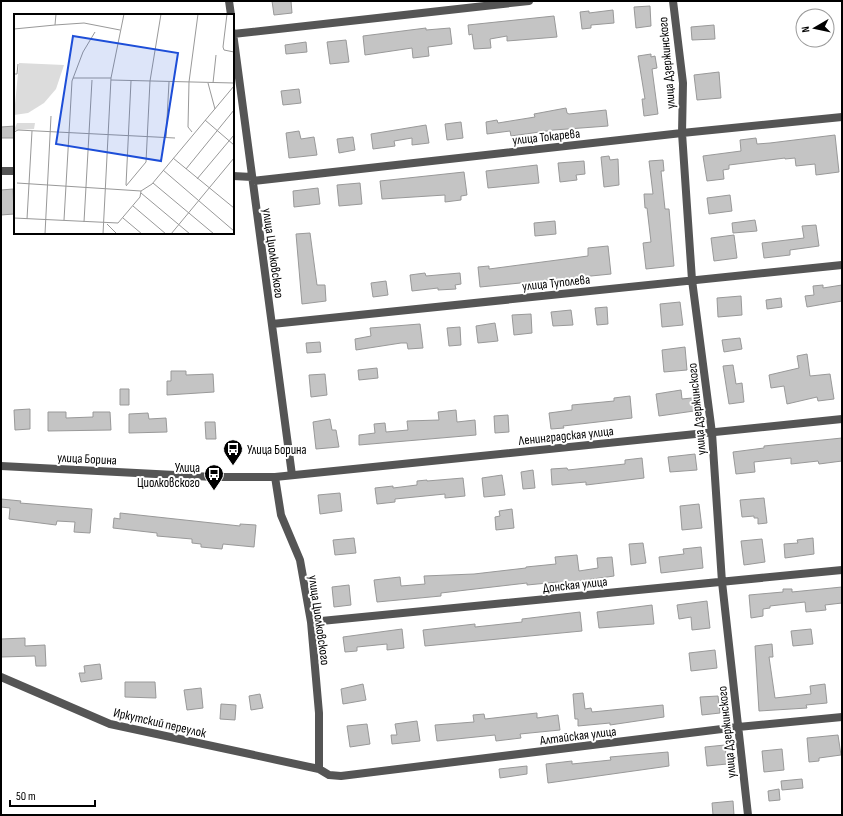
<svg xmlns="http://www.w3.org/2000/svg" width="843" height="816" font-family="'Sofia Sans Condensed',sans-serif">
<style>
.building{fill:#c4c4c4;stroke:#999}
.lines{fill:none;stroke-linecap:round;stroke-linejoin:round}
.minor{stroke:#555;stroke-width:8}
.tertiary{stroke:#555;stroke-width:8}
.labels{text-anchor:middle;stroke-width:4;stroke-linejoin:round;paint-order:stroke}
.street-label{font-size:13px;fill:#000;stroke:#fff}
.poi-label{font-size:13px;fill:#000;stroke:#fff;text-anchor:start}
.inset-road{fill:none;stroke:#999;stroke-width:1}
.view{fill:#1d4ed8;fill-opacity:0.15;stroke:#1d4ed8;stroke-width:2}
.inset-edge{fill:none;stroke:#000;stroke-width:2}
</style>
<rect width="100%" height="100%" fill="#fff"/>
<!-- building -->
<path class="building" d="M272,1h19l1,12 -18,2z
M650,6l1,20 -15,2 -2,-21z
M613,10l1,13 -23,2v3l-9,1 -2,-17 9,-1v2z
M554,16l3,21 -50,4v-5l-17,3 1,9 -17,1 -2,-15 -3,1 -1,-10z
M714,25l1,14 -23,1 -1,-13z
M426,28v2l24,-2 2,16 -24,3 1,9 -16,2 -1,-10 -47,7 -2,-19z
M346,40l3,22 -19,2 -3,-22z
M306,42l1,10 -21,2 -1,-9z
M651,54v3l4,-1 2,12 -5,1 6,45 -14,2 -2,-17h3l-7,-43z
M719,72l2,26 -24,2 -3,-25z
M299,89l2,14 -18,2 -2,-14z
M566,108l1,5 2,1 37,-4 2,16 -54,4 -43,6 -1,-5 -23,3 -1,-12 11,-2 1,3 37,-6 -1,-3z
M461,122l2,16 -16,2 -2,-16z
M426,125l3,18 -17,2v-7l-18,3 1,5 -22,3 -2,-15z
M15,126v12h-14v-11z
M299,131l2,8 13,-2 3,18 -28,3 -3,-25z
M835,135l4,37 -23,3 -1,-11 -19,2 -1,-8 -10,1v-1l-56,7v4l-6,1 1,9 -17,2 -4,-25 38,-5 -1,-11 16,-2 1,6 13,-1z
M353,137l2,13 -16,3 -2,-14z
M609,156l1,4 8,-1 1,26 -15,2 -3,-30z
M663,160l1,11h-3l4,38h4l5,57 -28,3 -3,-26 8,-1 -4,-34h-2l-1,-14h9l-4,-33z
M584,161l1,13 -9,1 1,5 -17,2 -2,-19z
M537,165l2,18 -51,5 -2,-17z
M464,172l3,23 -6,1v4l-16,2v-7l-63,4 -2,-18z
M360,183l2,21 -23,2 -2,-21z
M318,188l2,16 -26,3 -1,-16z
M13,189l1,25 -13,1v-25z
M730,195l2,16 -23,3 -2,-16z
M755,220l2,11 -24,2 -1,-10z
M555,221l1,13 -21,2 -1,-13z
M816,225l3,21 -29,4v5l-26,3 -2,-15 42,-5 -2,-12z
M310,233l7,52h8l1,16 -24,3 -6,-70z
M734,235l3,23 -23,3 -3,-23z
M608,246l3,28 -131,13 -2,-20 11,-1v3l99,-13v-8z
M425,273l1,3 34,-3 1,11 -6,1 1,4 -18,1v-2l-26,3 -2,-16z
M386,281l2,14 -15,2 -2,-14z
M823,285v3l19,-3v16l-35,6 -2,-11 9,-1 -1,-9z
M741,296l1,19 -24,2 -1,-19z
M781,298l1,9 -15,2 -1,-9z
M680,302l3,23 -21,2 -2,-23z
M607,307l1,17 -11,1 -2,-17z
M571,310l2,15 -20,1 -2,-14z
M531,314l1,19 -18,2 -2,-20z
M495,323l3,18 -20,2 -2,-17z
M420,324l3,24 -15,1 -1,-6h-6l-45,7 -1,-11 16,-3 -1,-8z
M460,327l1,18 -12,1 -2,-18z
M740,338l2,11 -18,3 -2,-12z
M320,342l1,10 -14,1 -1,-10z
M685,347l2,23 -23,2 -2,-22z
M807,354l3,22 20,-2 4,25 -16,2 -1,-4 -30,7 -3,-18 -13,2 -2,-13 30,-7 -2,-12z
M733,365l3,19 6,-1 2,19 -15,2 -6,-38z
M377,368l1,10 -19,2 -1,-10z
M171,371h15v4l27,-1 1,18 -47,3v-14h4z
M325,374l2,21 -16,2 -2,-22z
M120,389h9v16h-9z
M681,390l1,9 10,-1 2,13 -35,5 -3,-22z
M630,396l2,22 -69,8 1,2 -13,1 -2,-16 23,-3v-5l42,-4v-3z
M30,409v20l-15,1 -1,-20z
M456,410l1,12 18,-2 1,15 -117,10v-10l16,-2 -1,-9 11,-1 1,9 22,-2 -1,-9 32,-1 -1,-8z
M48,412h18v6l27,-1v-5h17l1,18 -63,1z
M148,413l1,6 17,-1 1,14 -38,1v-19z
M508,415l1,17 -14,1 -1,-17z
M330,419l2,11h4l3,17 -23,2 -3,-27z
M205,422h10l1,17h-10z
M842,438v23l-23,3 -1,-3 -27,3v-6l-37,4 1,10 -19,2 -3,-22 31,-4v-2z
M695,454l2,16 -27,2 -2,-15z
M642,458l2,20 -58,7v-3l-34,3 -1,-16 16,-1 1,2 57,-6v-4z
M533,470l2,18 -12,1 -2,-17z
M502,475l3,20 -21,2 -2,-19z
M463,478l2,18 -20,2v-4l-50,5v3l-18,2 -2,-16 18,-2v2l24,-3v-4l10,-1v1z
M340,493l2,18 -22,3 -2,-19z
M764,498l3,25 -9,1v-6h-4v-2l-12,1 -2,-17z
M1,499l20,2 -1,2 72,6 -2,24 -16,-1 1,-10 -18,-1 -1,4 -47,-6 1,-11 -9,-1z
M699,504l3,24 -20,2 -2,-24z
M512,509l2,19 -18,2 -1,-13 5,-1 -1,-5z
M120,513l120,13v-2l16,1 -2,22 -31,-3 -1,5 -21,-2v-3l-9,-1v-4l-35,-3v-3l-44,-5 1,-10 6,1z
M354,538l2,15 -21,2 -2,-15z
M813,538l1,16 -29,4 -1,-14 14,-1 -1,-3z
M762,539l3,23 -21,3 -3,-24z
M643,543l3,20 -15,2 -2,-21z
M701,547l2,21 -42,5 -2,-16 25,-3 -1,-5z
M577,555l2,16 19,-3 -1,-10 15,-1 2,19 -56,8v-2l-31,3v-2l-52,6 -34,4v3l-64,6 -3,-22 26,-3 1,9 24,-2 -1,-8 50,-2 52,-6v-1l30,-3 -1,-7z
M349,585l2,20 -17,2 -2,-20z
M842,587v16l-17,2 1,5 -20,2 -1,-10 -35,4v2l-7,1v7l-12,2 -2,-23 34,-3v-3h9v3z
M707,601l3,27 -18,2 -1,-13 -12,2 -2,-14z
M652,605l2,19 -55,4 -2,-16z
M580,612l2,19 -157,15 -2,-16 52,-6v3l47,-5v-3z
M402,629l2,19 -17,2v-6l-30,3v4l-12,1 -2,-15z
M811,629l2,15 -20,2 -2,-15z
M25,638v8l20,-1 1,21h-10l-1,-10 -34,1v-18z
M772,644l1,13h-4l6,41 36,-4 -1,-8 15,-2 2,19 -21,2 1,3 -48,3 -4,-65z
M715,650l2,18 -26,3 -2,-18z
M100,664l2,15 -21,3 -2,-9h6l-1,-7z
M125,682h30l1,16 -31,-1z
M363,684l3,16 -23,4 -2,-15z
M201,688l2,20 -16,2 -3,-20z
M583,693l2,16 6,-1 1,4 71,-7 1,12 -54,8v-2l-32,3v-7h-3l-2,-25z
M260,694l3,14 -12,2 -2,-14z
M718,696l2,17 -18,2 -2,-18z
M221,704l15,1 -1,15 -15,-1z
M537,713v5l21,-3 2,15 -40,4 1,4 -25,3 -1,-6 -58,6 -2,-16 39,-3 -1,-7 11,-1 1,5z
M417,721l3,20 -28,3 -1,-9h6l-2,-11z
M367,724l3,20 -20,3 -3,-21z
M838,735l3,20 -22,3v3l-10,1 -2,-24z
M725,745l2,19 -20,2 -2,-19z
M782,749l2,21 -20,2 -2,-21z
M668,752l1,14 -121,17 -2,-19 26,-3v3l39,-4 -1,-3z
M527,766v8l-27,4 -1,-9z
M802,779l1,9 -21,2 -1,-9z
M779,789l1,11 -11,1 -1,-10z
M733,801l1,14h-21l-1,-12z"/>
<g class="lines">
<!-- minor -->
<path class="minor" d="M229,1l2,14
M673,1l10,82 -1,50 10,147 20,153 10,149 26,233
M233,33l59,442
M233,34l296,-33
M1,171h14
M233,176l19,1
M253,181l429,-48 160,-16
M272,324l570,-59
M275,477l6,38 19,45 11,62 8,91v56
M311,622l531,-52
M1,677l109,47 209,45 10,6 12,1 397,-49 104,-10"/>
<!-- tertiary -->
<path class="tertiary" d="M1,466l213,11h61l567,-58"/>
</g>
<!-- icons -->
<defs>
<symbol id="bus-pin" viewBox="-11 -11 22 30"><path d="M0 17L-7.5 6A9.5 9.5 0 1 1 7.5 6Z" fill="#000" stroke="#fff"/><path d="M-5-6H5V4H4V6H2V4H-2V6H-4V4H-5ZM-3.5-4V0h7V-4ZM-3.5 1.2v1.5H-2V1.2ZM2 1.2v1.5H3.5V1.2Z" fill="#fff"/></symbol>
</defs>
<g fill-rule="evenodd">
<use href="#bus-pin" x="222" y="438" width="22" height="30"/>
<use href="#bus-pin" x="203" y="463" width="22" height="30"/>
</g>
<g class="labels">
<!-- street labels -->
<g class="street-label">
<text transform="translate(666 63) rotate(-95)" y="5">улица Дзержинского</text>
<text transform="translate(546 136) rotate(-6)" y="5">улица Токарева</text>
<text transform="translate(274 253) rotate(82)" y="5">улица Циолковского</text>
<text transform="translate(556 282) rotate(-6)" y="5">улица Туполева</text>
<text transform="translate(696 409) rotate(-96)" y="5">улица Дзержинского</text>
<text transform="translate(566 435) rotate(-6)" y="5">Ленинградская улица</text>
<text transform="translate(87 458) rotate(3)" y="5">улица Борина</text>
<text transform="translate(575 584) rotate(-6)" y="5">Донская улица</text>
<text transform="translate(320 620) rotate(82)" y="5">улица Циолковского</text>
<text transform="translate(160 722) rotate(13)" y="5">Иркутский переулок</text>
<text transform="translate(726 732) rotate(-96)" y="5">улица Дзержинского</text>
<text transform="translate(578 735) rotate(-7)" y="5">Алтайская улица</text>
</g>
<!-- poi labels -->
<g class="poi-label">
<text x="247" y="454">Улица Борина</text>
<text x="200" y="472" text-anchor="end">Улица<tspan x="200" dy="15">Циолковского</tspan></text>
</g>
</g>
<!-- overview -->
<g transform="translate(14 14)">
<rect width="220" height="220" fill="#fff"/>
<path d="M3,109h18l-1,6 -20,1z" fill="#dcdcdc"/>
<path d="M5,49l45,2 -8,24 -12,14 -16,10 -14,2z" fill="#dcdcdc"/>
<path class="inset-road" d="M213,0l-4,33 1,3 10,2M41,11l29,-2 36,7M0,15l41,-4 1,-11M0,60h3l1,-10M59,64h38M97,66l123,3M136,67l11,-67M194,69l7,26M199,69l3,-28M191,106l29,25M0,118l4,-2 157,8M178,118l-4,-5 1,-45 9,-68M152,124l3,-56M159,144l61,50M172,155l48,-59M149,156l71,61M183,165l37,-44M3,169l124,8M139,169l61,51M112,171l5,-104M112,172l20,-24 4,-81M127,179l49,41M119,192l33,28M0,204l104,5 22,-26 1,-6 11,-7 82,-98M109,204l19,16M13,205l5,-88M50,206l8,-139 11,-29 12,-20M70,208l8,-142M93,210l10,10M31,220l6,-118M89,220l8,-156 13,-64M157,220l63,-76"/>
<path class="view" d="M59,22l105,17 -17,108 -105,-17z"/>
<rect width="220" height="220" class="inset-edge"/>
</g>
<!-- border -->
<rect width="843" height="816" fill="none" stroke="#000000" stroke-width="4"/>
<!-- north arrow -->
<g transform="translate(815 28) rotate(261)"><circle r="19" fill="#ffffff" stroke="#999999"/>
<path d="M0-3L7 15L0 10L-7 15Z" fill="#000000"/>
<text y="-6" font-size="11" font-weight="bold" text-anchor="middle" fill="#000000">N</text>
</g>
<!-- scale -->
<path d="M10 800v6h85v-6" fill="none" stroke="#000000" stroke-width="2"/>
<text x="16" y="800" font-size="12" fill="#000000" stroke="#ffffff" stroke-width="3" paint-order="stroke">50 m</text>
</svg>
